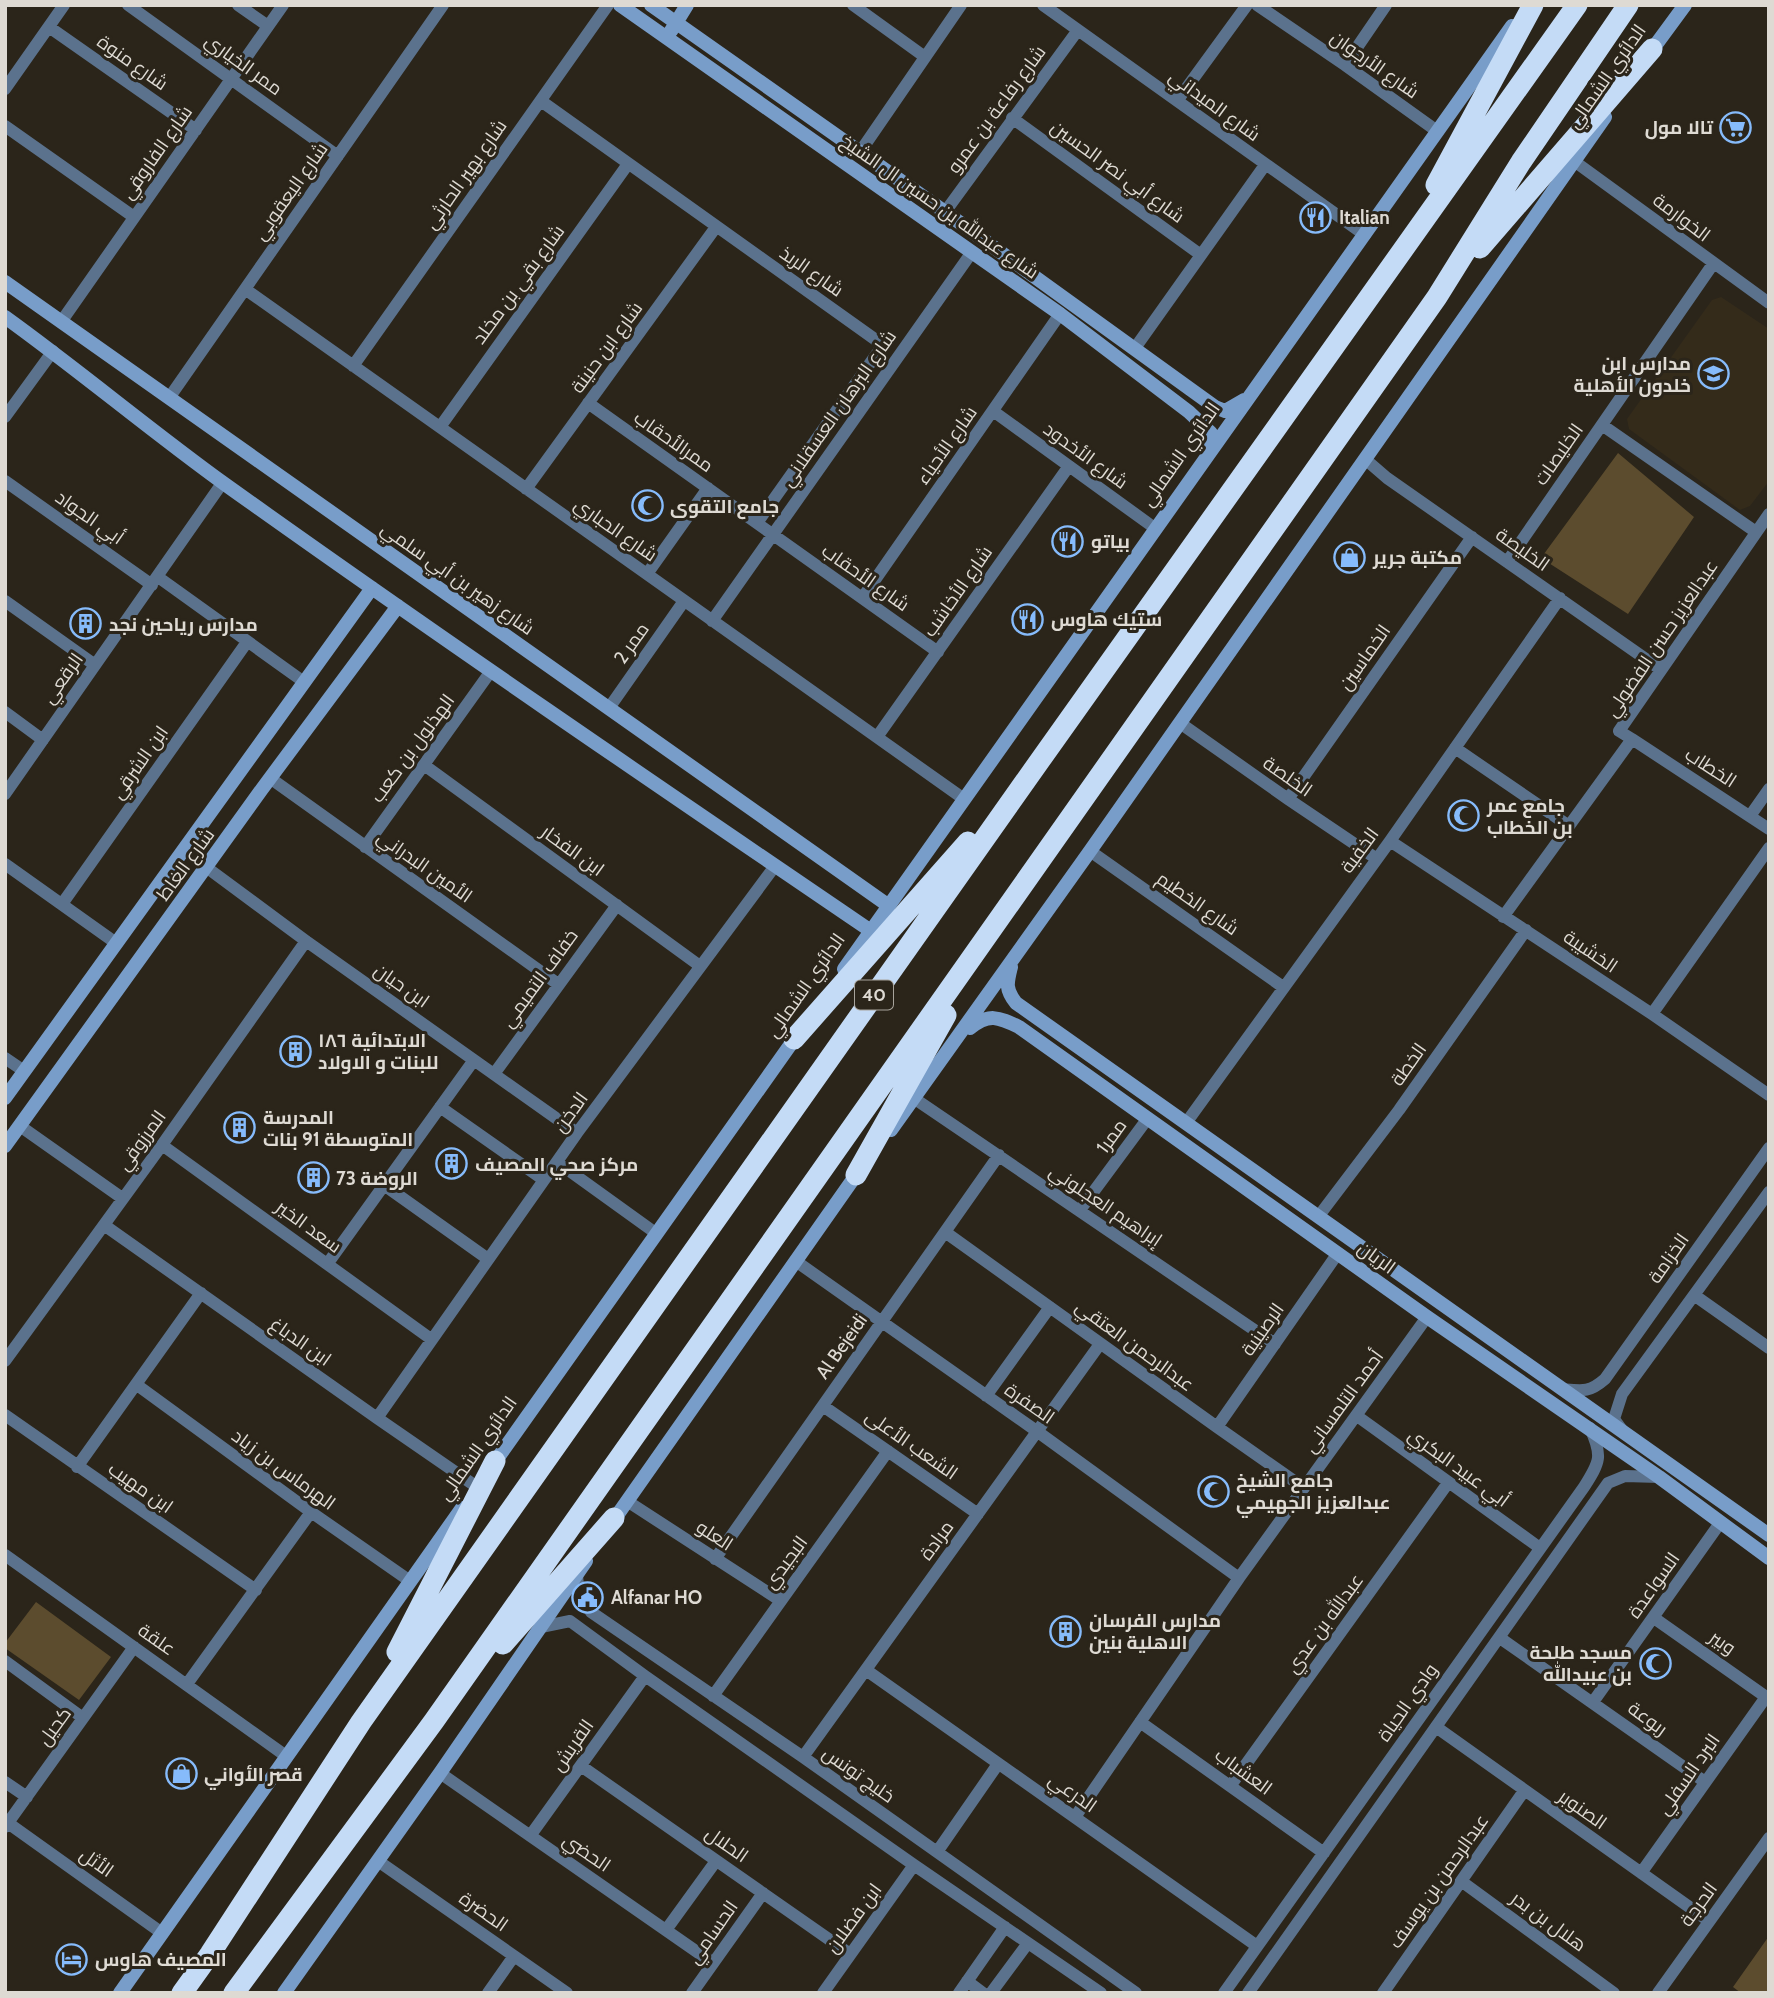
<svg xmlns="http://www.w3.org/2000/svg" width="1774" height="1998" font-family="Cabin,Cairo,sans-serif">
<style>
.built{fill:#342b1a}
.green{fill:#5c4c2e}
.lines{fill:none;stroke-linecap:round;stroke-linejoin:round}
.street{stroke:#5b728d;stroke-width:12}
.secondary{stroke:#789dc9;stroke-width:14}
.highway{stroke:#c4dbf6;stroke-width:21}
.labels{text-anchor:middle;stroke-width:6;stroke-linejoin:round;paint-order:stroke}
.shield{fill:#2b251a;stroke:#a8a49c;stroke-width:2}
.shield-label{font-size:18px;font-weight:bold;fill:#dedad3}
.street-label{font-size:19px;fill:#dedad3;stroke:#2b251a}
.poi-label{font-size:19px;font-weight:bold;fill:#dedad3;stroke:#2b251a;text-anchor:start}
</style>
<rect width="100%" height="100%" fill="#2b251a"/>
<!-- built -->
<path class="built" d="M1721,297l48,32v152l-19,25 -10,4 -111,-81 -2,-10 85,-119z"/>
<!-- green -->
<path class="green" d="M1618,453l76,64 -66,97 -87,-56z
M36,1602l75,55 -32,43 -74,-52v-5z
M1769,1936v57h-28l-8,-6z"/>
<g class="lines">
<!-- street -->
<path class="street" d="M128,5l210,151
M238,5l30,21
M853,5l72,52
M1043,5l322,230
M1257,5l88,60 92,66
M49,27l147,103
M1345,65l41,-60
M5,89l59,-84
M541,101l342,244 -126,178
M1177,101l70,-96
M1012,118l189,137
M5,126l129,91
M860,152l101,-147
M1574,161l195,142
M945,212l133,-182
M245,289l719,510
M61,322l222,-317
M1135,348l130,-183
M353,366l255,-361
M169,398l274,-393
M588,403l350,249
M993,411l163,118
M5,417l48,-66
M1602,425l154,107
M440,427l188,-263
M1365,459l22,19 273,191
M5,481l147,104
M526,489l190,-262
M1507,562l206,-298
M647,574l61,-86
M158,577l146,105
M863,597l197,-283
M5,601l90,64
M712,621l260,-369
M609,708l75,-107
M5,712l38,28
M1180,723l108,76 89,60
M877,737l192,-271
M1632,739l137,90
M1455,748l114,78
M424,765l276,201
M270,778l288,206
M5,794l218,-312
M1288,799l184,-262
M1750,816l19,-27
M1390,841l262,173 117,81
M365,847l126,-176
M1090,851l193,136
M5,864l111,79
M206,867l100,74 271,192
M62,904l185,-262
M1503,917l129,-178 -13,-8 150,-217
M1652,1014l117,-166
M5,1058l19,13
M494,1074l123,-169
M915,1099l360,245
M440,1107l104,73
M1186,1123l204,-282 170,-243
M20,1126l102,72
M162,1145l269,194
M557,1162l100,72
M384,1185l104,74
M1080,1210l68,-92
M1318,1217l81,-107 127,-180
M104,1225l273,193 100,69
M945,1232l272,195 87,61
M797,1262l241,170 201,146
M328,1263l146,-203
M1694,1295l75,53
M5,1361l157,-216 144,-204
M137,1385l174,127 99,69
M1562,1389c20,2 27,4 43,-10l164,-231
M986,1396l64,-89
M823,1406l155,108
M5,1415l251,175
M1357,1416l183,132
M377,1418l200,-285 198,-267
M1217,1427l121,-174
M1622,1430l-8,-11 8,-25 147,-202
M77,1467l124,-174
M627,1501l154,100
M5,1555l281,201
M715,1559l284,-404
M577,1576l2,18 12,18 212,145 333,236
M1654,1618l115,81
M541,1627l29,-6 75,55 269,189 187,128
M1500,1638l205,144
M5,1661l78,57
M866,1670l391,276
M187,1684l124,-172
M713,1696l175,-245
M1593,1702l127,-179
M1140,1722l184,131
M1436,1727l273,194
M803,1757l297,-413
M581,1766l269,188
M440,1773l273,190
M5,1782l22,15
M1231,1785l217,-302
M1075,1817l164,-239 188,-261
M8,1823l154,110
M5,1827l129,-180
M530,1836l115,-160
M937,1852l61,-88
M378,1861l189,132
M1641,1873l125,-176
M1461,1881l153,112
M666,1930l50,-69
M967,1981l16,12
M488,1993l26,-37
M692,1993l71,-100
M823,1993l91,-128
M959,1993l46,-66
M991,1993l37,-50
M1224,1993l360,-506c16,-25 19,-31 6,-59
M1248,1993l360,-510 17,-7 34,1
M1383,1993l141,-202
M1658,1993l111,-155"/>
<!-- secondary -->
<path class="secondary" d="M620,5l440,309 129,98 22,21v10l-3,8
M651,5l294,207 270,195 10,4 19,-11
M671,31l16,-26
M1649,54l36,-49
M5,282l884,624
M5,317c75,54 146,114 221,168 213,152 429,299 645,446
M1011,967c-4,16 -6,22 5,36l753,532
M844,969l668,-943
M970,1028c19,-15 28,-11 49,-1l408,290 232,160 110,81
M5,1098l367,-510
M891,1130l199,-279 515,-734
M5,1146l257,-357 136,-183
M492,1466l306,-432
M611,1524l250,-356
M120,1993l342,-485
M284,1993l156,-220 146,-212"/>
<!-- highway -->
<path class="highway" d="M1436,185l97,-180
M1480,248l172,-199
M794,1039l174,-197
M856,1175l90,-160
M503,1644l111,-126
M397,1652l98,-191
M182,1993l28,-39 151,-232 680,-963 536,-754
M234,1993l200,-272 1003,-1424 84,-135 107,-157"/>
</g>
<!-- icons -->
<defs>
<symbol id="supermarket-ring" viewBox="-11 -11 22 22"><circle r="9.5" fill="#2b251a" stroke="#86bbfb" stroke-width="1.5"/><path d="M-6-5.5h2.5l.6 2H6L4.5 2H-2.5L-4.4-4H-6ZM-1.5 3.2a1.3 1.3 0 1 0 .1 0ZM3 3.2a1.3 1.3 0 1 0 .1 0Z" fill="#86bbfb"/></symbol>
<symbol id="restaurant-ring" viewBox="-11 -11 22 22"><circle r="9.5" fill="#2b251a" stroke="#86bbfb" stroke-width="1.5"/><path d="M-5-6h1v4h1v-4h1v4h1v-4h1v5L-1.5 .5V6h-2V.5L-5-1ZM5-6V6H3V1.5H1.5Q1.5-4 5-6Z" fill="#86bbfb"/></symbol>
<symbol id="school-ring" viewBox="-11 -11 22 22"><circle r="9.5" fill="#2b251a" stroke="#86bbfb" stroke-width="1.5"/><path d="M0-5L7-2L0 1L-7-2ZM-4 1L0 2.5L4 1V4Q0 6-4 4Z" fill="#86bbfb"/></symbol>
<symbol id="mosque-ring" viewBox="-11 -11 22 22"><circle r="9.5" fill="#2b251a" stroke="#86bbfb" stroke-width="1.5"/><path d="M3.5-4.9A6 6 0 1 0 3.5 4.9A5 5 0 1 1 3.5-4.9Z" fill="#86bbfb"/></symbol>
<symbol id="shop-ring" viewBox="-11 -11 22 22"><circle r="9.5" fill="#2b251a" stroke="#86bbfb" stroke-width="1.5"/><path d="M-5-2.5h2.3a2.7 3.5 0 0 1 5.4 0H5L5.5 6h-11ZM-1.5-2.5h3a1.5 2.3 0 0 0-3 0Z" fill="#86bbfb"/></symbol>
<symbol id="building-ring" viewBox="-11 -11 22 22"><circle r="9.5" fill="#2b251a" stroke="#86bbfb" stroke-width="1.5"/><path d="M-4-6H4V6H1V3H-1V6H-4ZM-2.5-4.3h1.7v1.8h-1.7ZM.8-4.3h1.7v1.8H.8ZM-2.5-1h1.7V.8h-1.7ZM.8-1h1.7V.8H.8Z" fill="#86bbfb"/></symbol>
<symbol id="civic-ring" viewBox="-11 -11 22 22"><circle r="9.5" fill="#2b251a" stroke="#86bbfb" stroke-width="1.5"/><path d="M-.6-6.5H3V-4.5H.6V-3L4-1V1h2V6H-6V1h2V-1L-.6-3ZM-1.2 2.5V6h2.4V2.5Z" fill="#86bbfb"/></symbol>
<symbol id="hotel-ring" viewBox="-11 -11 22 22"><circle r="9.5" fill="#2b251a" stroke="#86bbfb" stroke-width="1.5"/><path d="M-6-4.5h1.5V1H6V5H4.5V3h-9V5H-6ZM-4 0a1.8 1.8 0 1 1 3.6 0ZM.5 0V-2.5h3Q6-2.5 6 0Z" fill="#86bbfb"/></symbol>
</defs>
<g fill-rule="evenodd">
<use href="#supermarket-ring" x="1718" y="110" width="35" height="35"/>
<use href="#restaurant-ring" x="1298" y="200" width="35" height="35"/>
<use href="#school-ring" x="1696" y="356" width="35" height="35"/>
<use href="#mosque-ring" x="630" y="488" width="35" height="35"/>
<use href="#restaurant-ring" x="1050" y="524" width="35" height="35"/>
<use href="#shop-ring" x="1332" y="540" width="35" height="35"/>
<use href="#restaurant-ring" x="1010" y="602" width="35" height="35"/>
<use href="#building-ring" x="68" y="606" width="35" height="35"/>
<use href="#mosque-ring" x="1446" y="798" width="35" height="35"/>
<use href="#building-ring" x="278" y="1034" width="35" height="35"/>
<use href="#building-ring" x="222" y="1110" width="35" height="35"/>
<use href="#building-ring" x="434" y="1146" width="35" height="35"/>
<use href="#building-ring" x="296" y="1160" width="35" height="35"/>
<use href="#mosque-ring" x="1196" y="1474" width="35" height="35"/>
<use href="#civic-ring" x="570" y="1580" width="35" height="35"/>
<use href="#building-ring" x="1048" y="1614" width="35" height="35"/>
<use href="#mosque-ring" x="1638" y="1646" width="35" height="35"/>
<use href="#shop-ring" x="164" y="1756" width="35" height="35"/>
<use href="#hotel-ring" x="54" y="1942" width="35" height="35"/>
</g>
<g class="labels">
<!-- shield labels -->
<rect class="shield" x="855" y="980.5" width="38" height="29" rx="5"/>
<g class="shield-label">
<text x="874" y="1001">40</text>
</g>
<!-- street labels -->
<g class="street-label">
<text transform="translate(133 62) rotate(35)" y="7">شارع منوة</text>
<text transform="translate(244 64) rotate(36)" y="7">ممر الخياري</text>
<text transform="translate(1375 64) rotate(35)" y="7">شارع الأرجوان</text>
<text transform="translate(1606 76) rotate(-55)" y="7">الدائري الشمالي</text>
<text transform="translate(1215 105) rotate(36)" y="7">شارع الميداني</text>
<text transform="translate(996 109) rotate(-54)" y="7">شارع رفاعة بن عمرو</text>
<text transform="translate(156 152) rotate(-55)" y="7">شارع الفاروقي</text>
<text transform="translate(1118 171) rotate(36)" y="7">شارع أبي نصر الحسين</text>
<text transform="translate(465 174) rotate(-55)" y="7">شارع بهير الحارثي</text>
<text transform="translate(290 191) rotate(-55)" y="7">شارع اليعقوبي</text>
<text transform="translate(940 206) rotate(35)" y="7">شارع عبدالله بن حسين ال الشيخ</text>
<text transform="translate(1682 217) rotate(37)" y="7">الخوارمة</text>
<text transform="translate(812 271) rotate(35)" y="7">شارع الربذ</text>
<text transform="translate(518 284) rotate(-54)" y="7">شارع بقي بن مخلد</text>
<text transform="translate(606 347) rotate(-54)" y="7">شارع ابن حنينة</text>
<text transform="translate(838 408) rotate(-55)" y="7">شارع البرهان العسقلاني</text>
<text transform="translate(674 441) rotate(35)" y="7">ممرالأحقاب</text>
<text transform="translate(946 445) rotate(-55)" y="7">شارع الأحياء</text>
<text transform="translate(1180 454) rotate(-55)" y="7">الدائري الشمالي</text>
<text transform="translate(1558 454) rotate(-55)" y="7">الخليصات</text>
<text transform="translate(1086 455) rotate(36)" y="7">شارع الأخدود</text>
<text transform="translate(90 517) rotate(35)" y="7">أبي الجواد</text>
<text transform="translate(616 529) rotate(35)" y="7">شارع الحباري</text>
<text transform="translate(1523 549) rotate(35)" y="7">الخليصة</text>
<text transform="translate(866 577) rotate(35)" y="7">شارع الأحقاب</text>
<text transform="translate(458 578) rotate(35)" y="7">شارع زهير بن أبي سلمي</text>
<text transform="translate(957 591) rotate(-55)" y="7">شارع الأخاشب</text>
<text transform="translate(1661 638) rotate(-56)" y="7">عبدالعزيز حسن الفضولي</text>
<text transform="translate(631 643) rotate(-55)" y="7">ممر 2</text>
<text transform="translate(1364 657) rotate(-55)" y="7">الخماسين</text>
<text transform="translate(62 678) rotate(-55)" y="7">الرقعي</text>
<text transform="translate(412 748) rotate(-54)" y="7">الهذلول بن كعب</text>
<text transform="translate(139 762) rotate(-55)" y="7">ابن الشرقي</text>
<text transform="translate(1711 767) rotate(33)" y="7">الخطاب</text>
<text transform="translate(1288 776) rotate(35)" y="7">الخلصة</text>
<text transform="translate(573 850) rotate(36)" y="7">ابن الفخار</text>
<text transform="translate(1359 850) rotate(-54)" y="7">الخفية</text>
<text transform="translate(185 864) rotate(-54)" y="7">شارع الغاط</text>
<text transform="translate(425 866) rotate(35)" y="7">الأمين البدراني</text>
<text transform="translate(1198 903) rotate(35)" y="7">شارع الخطيم</text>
<text transform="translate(1591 951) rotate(34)" y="7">الخشيبة</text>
<text transform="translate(539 978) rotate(-54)" y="7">خفاف التميمي</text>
<text transform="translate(402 985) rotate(35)" y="7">ابن حيان</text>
<text transform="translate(805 985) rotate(-55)" y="7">الدائري الشمالي</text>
<text transform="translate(1408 1064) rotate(-55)" y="7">الخطة</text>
<text transform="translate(570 1112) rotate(-54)" y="7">الدخن</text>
<text transform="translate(1111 1136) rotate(-54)" y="7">ممر1</text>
<text transform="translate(141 1140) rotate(-54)" y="7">المرزوقي</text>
<text transform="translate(1106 1205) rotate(34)" y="7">إبراهيم العجلوني</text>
<text transform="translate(309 1226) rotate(36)" y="7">سعد الخير</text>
<text transform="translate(1377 1257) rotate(36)" y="7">الريان</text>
<text transform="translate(1668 1258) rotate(-55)" y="7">الخزامة</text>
<text transform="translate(1262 1329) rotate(-55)" y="7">الرصينية</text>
<text transform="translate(301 1341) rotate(35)" y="7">ابن الدباغ</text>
<text transform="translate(1135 1345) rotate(36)" y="7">عبدالرحمن العتقي</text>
<text transform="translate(841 1346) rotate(-55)" y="7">Al Bejeidi</text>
<text transform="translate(1343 1401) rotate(-54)" y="7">أحمد التلمساني</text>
<text transform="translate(1030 1403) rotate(35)" y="7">الصفرة</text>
<text transform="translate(912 1444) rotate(35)" y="7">الشعب الأعلى</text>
<text transform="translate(477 1448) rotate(-55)" y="7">الدائري الشمالي</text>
<text transform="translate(1459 1467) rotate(36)" y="7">أبي عبيد البكري</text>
<text transform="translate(284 1469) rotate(36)" y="7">الهرماس بن زياد</text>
<text transform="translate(141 1487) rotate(35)" y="7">ابن مهيب</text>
<text transform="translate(715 1535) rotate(33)" y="7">العلو</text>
<text transform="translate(936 1540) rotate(-54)" y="7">مرادة</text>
<text transform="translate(785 1562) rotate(-54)" y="7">البجيدي</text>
<text transform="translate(1653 1585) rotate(-55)" y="7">السواعدة</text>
<text transform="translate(1324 1623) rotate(-54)" y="7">عبدالله بن عدي</text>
<text transform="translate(157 1639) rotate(35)" y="7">علقة</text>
<text transform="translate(1723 1642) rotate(35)" y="7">وبير</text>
<text transform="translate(1407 1702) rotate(-55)" y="7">وادي الحياة</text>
<text transform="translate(1648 1718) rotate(36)" y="7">ربوعة</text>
<text transform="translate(54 1726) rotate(-54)" y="7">كحيل</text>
<text transform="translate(572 1745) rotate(-55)" y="7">القريش</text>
<text transform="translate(1244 1771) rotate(36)" y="7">العشباب</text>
<text transform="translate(859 1774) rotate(35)" y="7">خليج تونس</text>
<text transform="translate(1688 1774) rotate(-55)" y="7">البرد السفلي</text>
<text transform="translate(1073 1792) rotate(35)" y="7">الدرعي</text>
<text transform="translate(1583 1809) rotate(35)" y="7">الصنوبر</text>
<text transform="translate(727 1844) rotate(35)" y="7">الحلال</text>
<text transform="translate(587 1852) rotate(34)" y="7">الحضي</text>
<text transform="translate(97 1862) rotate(35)" y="7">الأثل</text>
<text transform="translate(1438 1881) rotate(-55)" y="7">عبدالرحمن بن يوسف</text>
<text transform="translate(1698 1904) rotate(-54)" y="7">الحرجة</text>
<text transform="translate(484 1911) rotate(35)" y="7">الحضرة</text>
<text transform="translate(853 1918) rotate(-54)" y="7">ابن فضلان</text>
<text transform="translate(1549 1921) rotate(36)" y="7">هلال بن بدر</text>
<text transform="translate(712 1932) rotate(-55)" y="7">الحسامي</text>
</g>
<!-- poi labels -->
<g class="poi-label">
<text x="1713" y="134" text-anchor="end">تالا مول</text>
<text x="1339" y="224">Italian</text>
<text x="1691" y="370" text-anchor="end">مدارس ابن<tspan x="1691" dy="22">خلدون الأهلية</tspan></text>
<text x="670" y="513">جامع التقوى</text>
<text x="1091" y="548">بياتو</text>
<text x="1373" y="564">مكتبة جرير</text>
<text x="1051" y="626">ستيك هاوس</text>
<text x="109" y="631">مدارس رياحين نجد</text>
<text x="1487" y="812">جامع عمر<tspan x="1487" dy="22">بن الخطاب</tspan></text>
<text x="318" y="1047">الابتدائية ١٨٦<tspan x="318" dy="22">للبنات و الاولاد</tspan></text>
<text x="263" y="1124">المدرسة<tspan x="263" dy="22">المتوسطة 91 بنات</tspan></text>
<text x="475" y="1171">مركز صحي المصيف</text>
<text x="336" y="1185">الروضة 73</text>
<text x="1236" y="1487">جامع الشيخ<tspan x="1236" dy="22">عبدالعزيز الجهيمي</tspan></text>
<text x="611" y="1604">Alfanar HO</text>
<text x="1089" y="1627">مدارس الفرسان<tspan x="1089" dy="22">الاهلية بنين</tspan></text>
<text x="1632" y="1659" text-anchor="end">مسجد طلحة<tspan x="1632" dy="22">بن عبيدالله</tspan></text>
<text x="204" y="1781">قصر الأواني</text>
<text x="95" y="1966">المصيف هاوس</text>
</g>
</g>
<!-- border -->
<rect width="1774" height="1998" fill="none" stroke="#dedad3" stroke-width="14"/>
</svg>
